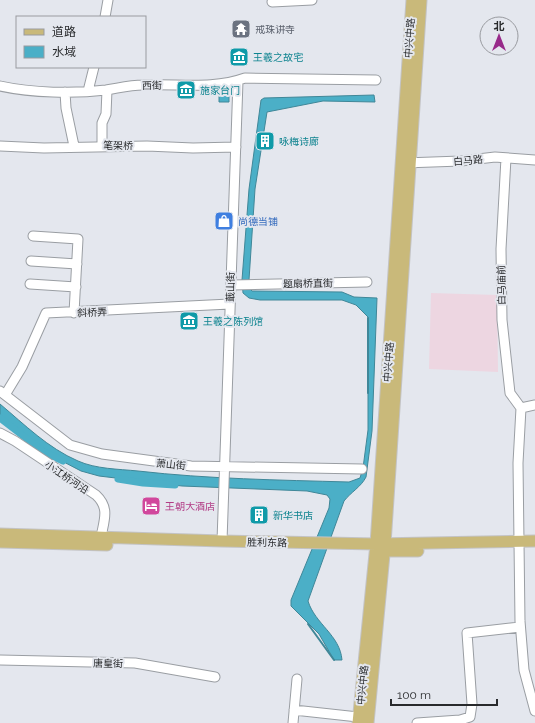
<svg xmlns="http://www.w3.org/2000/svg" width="535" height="723" font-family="Raleway,'Noto Sans SC',sans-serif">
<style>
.commercial{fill:#edd6e1}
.water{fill:#4bafc7;stroke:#408798}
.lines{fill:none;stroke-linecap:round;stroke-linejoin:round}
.stream{stroke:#408798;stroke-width:2}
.canal{stroke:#4bafc7;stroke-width:7}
.minor-casing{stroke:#9a9ea3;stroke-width:11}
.major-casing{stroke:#c3c3c4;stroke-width:13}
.minor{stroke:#fff;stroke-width:9}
.major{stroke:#c9b97a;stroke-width:11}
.labels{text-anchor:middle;stroke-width:4;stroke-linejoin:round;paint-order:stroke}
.worship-label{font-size:10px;fill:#5b616d;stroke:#e4e7ee;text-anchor:start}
.street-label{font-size:10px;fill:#282a2c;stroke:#e4e7ee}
.culture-label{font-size:10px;fill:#0d838f;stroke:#e4e7ee;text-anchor:start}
.shop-label{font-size:10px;fill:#366cbe;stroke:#e4e7ee;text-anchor:start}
.hotel-label{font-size:10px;fill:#b23c85;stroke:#e4e7ee;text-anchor:start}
</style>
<rect width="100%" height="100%" fill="#e4e7ee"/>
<!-- commercial -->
<path class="commercial" d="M431,293l66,2 1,77 -69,-3z"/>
<!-- water -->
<path class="water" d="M219,88h15v8h-5v6h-10z
M374,95l1,7 -52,-1 -56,11 -12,77 -6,91v8l3,3 90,1 12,5 23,1 -5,133 -6,46c-5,10 -15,15 -22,24l-36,100c7,23 32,34 34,59h-8l-15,-26 -28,-28v-6l38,-92 1,-9 -3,-4 -20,-4 -125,-5 -83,-10 -18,-5 -21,-11 -60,-42v-14c25,21 48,44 78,57 18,8 40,8 60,10 70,8 141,9 211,11l11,-4 3,-10 5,-38v-113l-12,-12 -14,-5h-82l-11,-2 -6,-5 -1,-13 7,-91 12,-89 3,-2z"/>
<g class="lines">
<!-- stream -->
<path class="stream" d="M368,393v-75
M308,624l26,36"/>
<!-- canal -->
<path class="canal" d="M0,418l44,34 19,9
M118,479l25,4 32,2"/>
<defs>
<path id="minor" d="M272,2l40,-2
M105,17l3,-17
M0,86c32,7 74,8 106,4 13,-2 24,-5 37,-5 34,-2 69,5 102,-7l131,2
M88,91l6,-24
M65,92l1,16 8,38
M0,146l44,2 103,-2 46,2 43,-1
M102,146v-23l4,-9 1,-24
M506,158l-5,91 1,71 8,73 11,15
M404,163l57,-2 34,-4 40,3
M33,236l45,3 -4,74
M31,261l46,3
M30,284l46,3
M231,285l136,-3
M0,391l70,54 32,9 89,12 171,3
M5,395l17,-28 24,-54 184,-9
M535,405l-14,3 -3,55 2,158 4,49 11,41
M0,433l15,8 81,54c14,13 8,25 5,42
M222,541l16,-460
M0,660l135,3 80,14
M294,710l64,7
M293,723l4,-44
M417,723l43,-3 10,-3 2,-13 -5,-71 53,-6"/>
<path id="major" d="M0,534l222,7 154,3 159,-3
M0,542l107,3
M378,551h40
M358,723l18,-179 36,-544
M368,723l17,-179 36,-544"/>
</defs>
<!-- minor casing -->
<use href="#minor" class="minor-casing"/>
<!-- major casing -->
<use href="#major" class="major-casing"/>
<!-- minor -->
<use href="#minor" class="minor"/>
<!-- major -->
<use href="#major" class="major"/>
</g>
<!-- icons -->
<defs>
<symbol id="temple-square" viewBox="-11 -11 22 22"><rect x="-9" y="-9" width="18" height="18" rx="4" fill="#6b7280" stroke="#e4e7ee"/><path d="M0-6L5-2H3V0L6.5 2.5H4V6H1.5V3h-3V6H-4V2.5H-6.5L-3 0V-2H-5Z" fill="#fff"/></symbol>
<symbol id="museum-square" viewBox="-11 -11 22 22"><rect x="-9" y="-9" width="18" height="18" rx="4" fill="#0f9aa8" stroke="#e4e7ee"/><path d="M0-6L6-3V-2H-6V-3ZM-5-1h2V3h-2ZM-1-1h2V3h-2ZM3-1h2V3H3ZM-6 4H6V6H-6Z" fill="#fff"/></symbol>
<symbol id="building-square" viewBox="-11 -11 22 22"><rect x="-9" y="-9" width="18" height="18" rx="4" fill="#0f9aa8" stroke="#e4e7ee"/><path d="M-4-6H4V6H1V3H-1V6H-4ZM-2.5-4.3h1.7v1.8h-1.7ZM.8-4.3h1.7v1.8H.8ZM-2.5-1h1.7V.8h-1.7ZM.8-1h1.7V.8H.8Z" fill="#fff"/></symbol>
<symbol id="shop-square" viewBox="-11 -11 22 22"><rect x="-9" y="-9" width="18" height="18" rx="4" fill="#3f7fe0" stroke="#e4e7ee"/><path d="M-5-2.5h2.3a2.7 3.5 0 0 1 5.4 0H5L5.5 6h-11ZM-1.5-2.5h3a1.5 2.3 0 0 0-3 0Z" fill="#fff"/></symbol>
<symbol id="hotel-square" viewBox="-11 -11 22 22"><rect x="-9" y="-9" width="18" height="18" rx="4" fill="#d1479c" stroke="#e4e7ee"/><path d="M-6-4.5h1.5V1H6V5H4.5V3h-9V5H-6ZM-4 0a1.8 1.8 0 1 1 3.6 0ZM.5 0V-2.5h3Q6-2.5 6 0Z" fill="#fff"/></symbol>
</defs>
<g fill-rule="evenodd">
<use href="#temple-square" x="230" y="18" width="22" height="22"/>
<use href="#museum-square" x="228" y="46" width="22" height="22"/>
<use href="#museum-square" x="175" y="79" width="22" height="22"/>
<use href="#building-square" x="254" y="130" width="22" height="22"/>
<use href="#shop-square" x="213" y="210" width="22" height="22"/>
<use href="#museum-square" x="178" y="310" width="22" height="22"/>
<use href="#hotel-square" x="140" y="495" width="22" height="22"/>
<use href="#building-square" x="248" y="504" width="22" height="22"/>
</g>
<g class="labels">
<!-- worship labels -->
<g class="worship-label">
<text x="255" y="33">戒珠讲寺</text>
</g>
<!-- street labels -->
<g class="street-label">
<text transform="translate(409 38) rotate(-86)" y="4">中兴中路</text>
<text transform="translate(152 85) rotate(-1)" y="4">西街</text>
<text x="118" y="149">笔架桥</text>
<text transform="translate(468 160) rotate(-5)" y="4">白马路</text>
<text transform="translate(308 283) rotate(-1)" y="4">题扇桥直街</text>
<text transform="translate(501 285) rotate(-91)" y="4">白马庙前</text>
<text transform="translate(230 287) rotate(-89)" y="4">蕺山街</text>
<text transform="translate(92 312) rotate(-2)" y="4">斜桥弄</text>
<text transform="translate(388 362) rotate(-86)" y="4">中兴中路</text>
<text transform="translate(171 464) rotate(6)" y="4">萧山街</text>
<text transform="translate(67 477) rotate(34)" y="4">小江桥河沿</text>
<text transform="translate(267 542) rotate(1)" y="4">胜利东路</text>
<text transform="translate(108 663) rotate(1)" y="4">唐皇街</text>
<text transform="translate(362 685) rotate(-84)" y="4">中兴中路</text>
</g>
<!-- culture labels -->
<g class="culture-label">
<text x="253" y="61">王羲之故宅</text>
<text x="200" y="94">施家台门</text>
<text x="279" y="145">咏梅诗廊</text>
<text x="203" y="325">王羲之陈列馆</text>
<text x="273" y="519">新华书店</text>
</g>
<!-- shop labels -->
<g class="shop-label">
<text x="238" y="225">尚德当铺</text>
</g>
<!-- hotel labels -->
<g class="hotel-label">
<text x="165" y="510">王朝大酒店</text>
</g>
</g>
<!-- legend -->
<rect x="16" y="16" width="130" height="52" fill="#e4e7ee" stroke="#999ba0"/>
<rect x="24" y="29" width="20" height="6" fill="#c9b97a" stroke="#999ba0"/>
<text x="52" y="36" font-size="12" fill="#282a2c">道路</text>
<rect x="24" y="46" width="20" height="12" fill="#4bafc7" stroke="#999ba0"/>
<text x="52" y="56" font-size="12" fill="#282a2c">水域</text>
<!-- north arrow -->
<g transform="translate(499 36)"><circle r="19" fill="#e4e7ee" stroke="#999ba0"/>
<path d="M0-3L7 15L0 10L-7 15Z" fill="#982a8a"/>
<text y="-6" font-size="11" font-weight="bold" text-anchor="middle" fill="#282a2c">北</text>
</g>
<!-- scale -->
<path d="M391 699v6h106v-6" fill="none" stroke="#282a2c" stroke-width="2"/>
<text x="397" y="699" font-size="12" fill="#282a2c" stroke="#e4e7ee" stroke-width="3" paint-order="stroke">100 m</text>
</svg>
